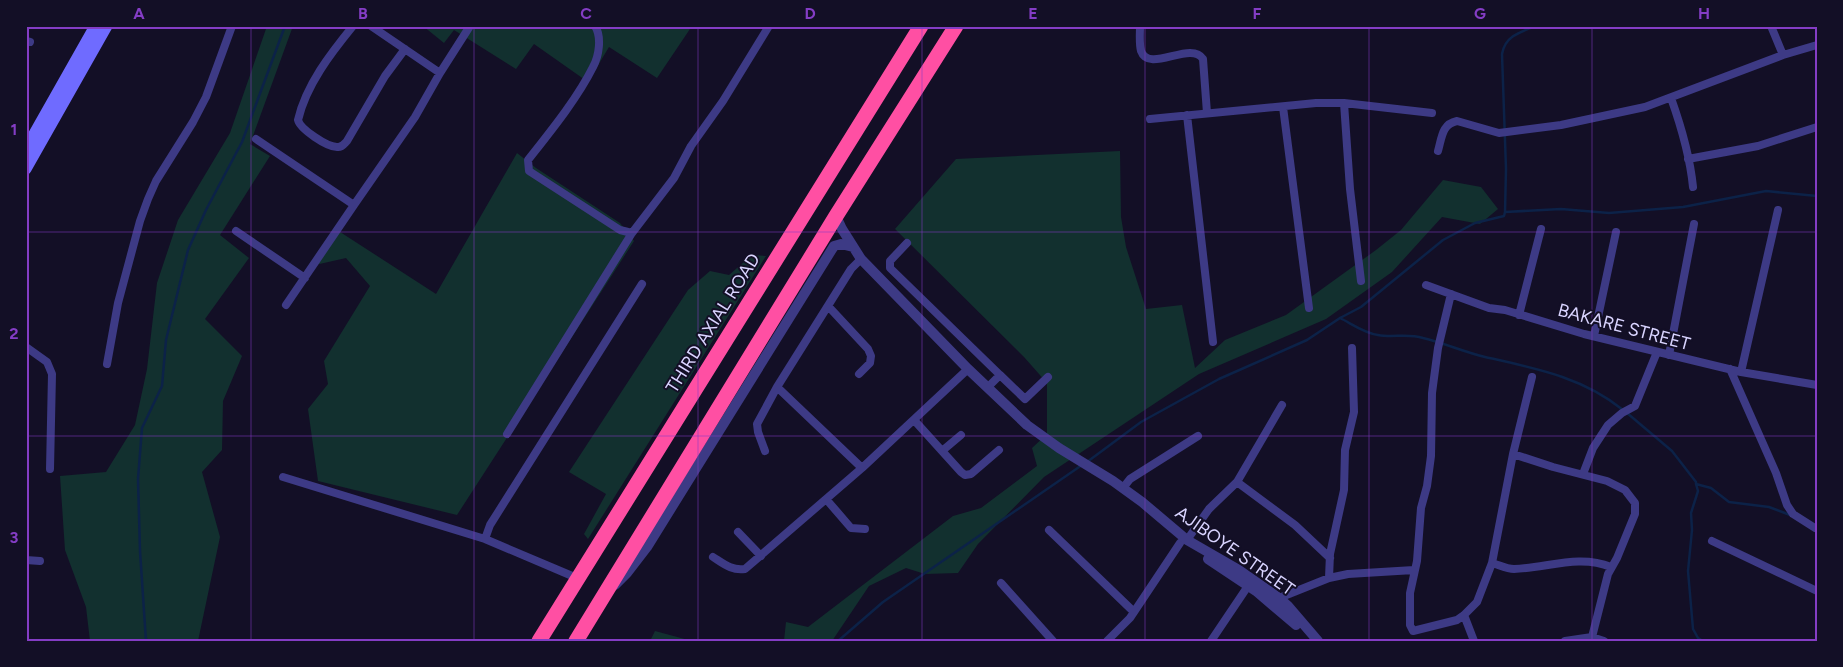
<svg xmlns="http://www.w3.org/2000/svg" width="1843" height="667" font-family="Figtree,sans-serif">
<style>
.green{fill:#12302f}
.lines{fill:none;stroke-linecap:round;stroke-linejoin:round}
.stream{stroke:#0c2248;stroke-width:2.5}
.minor{stroke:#3d3a85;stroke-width:8}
.tertiary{stroke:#3d3a85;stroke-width:10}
.secondary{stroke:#6f6bff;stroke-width:11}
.motorway{stroke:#ff4fa3;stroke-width:15}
.grid{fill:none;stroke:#843dc5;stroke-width:1;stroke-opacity:0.55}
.labels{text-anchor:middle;stroke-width:4;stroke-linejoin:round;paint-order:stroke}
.street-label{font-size:18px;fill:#d9d4ff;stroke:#130f26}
.neatline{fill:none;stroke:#843dc5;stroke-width:2}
.grid-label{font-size:16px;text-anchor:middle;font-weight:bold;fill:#843dc5}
</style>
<rect width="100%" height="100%" fill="#130f26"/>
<!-- green -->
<path class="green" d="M267,26h26l-43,118 20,12 -50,79 29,23 -44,61 37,37 -19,45 -1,49 -20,22 18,65 -22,104h-108l-4,-34 -21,-57 -5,-74 46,-4 29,-47 12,-56 10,-86 21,-63 52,-87z
M423,26h269l-35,52 -48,-31 -21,35 -54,-38 -18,25 -62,-39 -10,13z
M1120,151l1,66 5,30 20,62 36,-4 13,63 30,-28 61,-25 90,-65 25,-20 42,-50 38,7 17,22 -18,15 -38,-7 -50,55 -66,47 -127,55 -155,103 -66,67 -20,29 -33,1 -19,-6 -37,18 -37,55h-48l2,-19 22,5 145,-111 28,-8 56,-42 -5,-18 15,-14v-51l-23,-26 -129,-128 61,-70z
M517,153l19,15 84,55 14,18 -177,274 -139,-34 -10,-72 20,-25 -4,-23 46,-75 -24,-28 -31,7 22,-35 99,64z
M752,255l14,1 -178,283 -4,-5 22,-40 -37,-22 119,-182 22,-19 19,4z
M655,631l37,10h-42z"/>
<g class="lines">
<!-- stream -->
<path class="stream" d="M1505,212l1,-43 -4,-115c3,-18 18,-22 34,-28
M1340,318c12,6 24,15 38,17 15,3 29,-2 45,3 21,5 41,14 62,19 49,11 98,20 138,53
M1627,413l45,38 24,31v2l15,4 18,14 40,5 21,8
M1087,462l54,-40 78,-43 88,-39 33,-22 21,-11 82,-67 32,-17 29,-7 1,-4 56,-3 48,4 74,-6 83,-16 51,5
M1696,484l2,7 -7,22 1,17 -4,41 5,58 5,9 5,3
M146,641l-6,-90 -2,-72 4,-51 20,-42 4,-46 22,-90 18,-40 36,-68 43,-116
M838,641l45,-39 199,-137"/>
<!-- minor -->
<path class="minor" d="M353,26c-22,27 -47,59 -55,94 2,9 29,27 39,27 5,1 7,-3 10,-6l38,-65 20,-27
M371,26l69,47
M595,26c7,11 4,30 -2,41 -16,32 -43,65 -65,93l1,11 91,59 12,3 42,-55 17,-32 32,-45 46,-75
M1140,26c0,8 -1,17 1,25 8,23 50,-11 62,8l4,54
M1771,26l12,29
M26,41l4,1
M1671,98c10,28 19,59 22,89
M1344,103l6,86 11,92
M1283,107l26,201
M1187,115l26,227
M1150,119l166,-16h28l88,10
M256,139l98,66 -68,100
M1438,151c4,-14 4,-27 19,-30l42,12 62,-8 84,-18 138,-52 34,-10
M1688,159l70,-13 59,-19
M354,205l61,-88 25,-44 30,-47
M236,231l69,47
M907,243l-17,18v7l110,107 -12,12
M1426,285l63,23 16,2 79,24 157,38 76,13
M1451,294l-13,54 -6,45 -1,63 -4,30 -6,22 -4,53 -7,32v32l3,6 44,-11 7,-5 13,-13 15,-39 21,-109 19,-77
M828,306l40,43 3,7 -1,7 -11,11
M1519,315l22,-86
M1594,336l22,-104
M26,347l21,15 5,12 -2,95
M1669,355l25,-131
M107,364l11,-61 22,-82 8,-22 8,-18 37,-59 13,-25 26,-71
M1730,369l46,104 11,32 6,9 22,14
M1741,372l37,-162
M1000,375l25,24 23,-22
M777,387l85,81
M914,420l47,52 4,3 6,-1 28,-24
M507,434l125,-201
M765,451l-7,-19 -1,-8 20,-37 74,-118 10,-10
M942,451l19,-16
M1513,454l40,13 54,14 18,9 10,13v11l-18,44 -9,16 -17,67
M1583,474l10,-26 15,-23 14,-12 13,-7 22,-54
M283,477l202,62 92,39
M1237,482l58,43 35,33
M1123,488l7,-9 68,-43
M826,499l25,29 14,1
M1049,530l85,82
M738,532l23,24
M485,539l5,-14 152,-241
M1187,540l22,-31 28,-27 45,-77
M1712,541l105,50
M713,557c11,7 19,14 32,12l117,-101 106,-99
M26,560l14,1
M1492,563c7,2 15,6 22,6 33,-1 65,-15 97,-2
M1329,578l1,-24 14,-64 1,-40 9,-38 -2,-64
M1001,583l52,58
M1279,598l50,-20 19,-4 66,-4
M1464,615l10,26
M1107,641l23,-23 50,-75
M1211,641l39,-58
M1565,641l27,-4 12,4"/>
<!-- tertiary -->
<path class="tertiary" d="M836,216l6,13 19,30 107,110 59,56 32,23 54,33 29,21 45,38 52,30 40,28 9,8 30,35
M1208,559l48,32 40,34
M615,585l12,-12 20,-26 187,-301 7,-2 12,3"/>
<!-- secondary -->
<path class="secondary" d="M26,148l69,-122
M26,169l81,-143"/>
<!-- motorway -->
<path class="motorway" d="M539,641l382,-615
M576,641l260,-425 120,-190"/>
</g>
<!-- grid -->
<path class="grid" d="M251,26v615M474,26v615M698,26v615M922,26v615M1145,26v615M1369,26v615M1592,26v615M26,232h1791M26,436h1791"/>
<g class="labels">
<!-- street labels -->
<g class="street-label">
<text transform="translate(713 323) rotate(-58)" y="6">THIRD AXIAL ROAD</text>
<text transform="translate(1624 327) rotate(15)" y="6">BAKARE STREET</text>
<text transform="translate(1235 551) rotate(35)" y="6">AJIBOYE STREET</text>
</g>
</g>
<!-- border -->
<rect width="1843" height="667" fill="none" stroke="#130f26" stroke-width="55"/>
<rect x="28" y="28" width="1788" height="612" class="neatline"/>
<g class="grid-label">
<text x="139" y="19">A</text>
<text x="363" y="19">B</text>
<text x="586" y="19">C</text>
<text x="810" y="19">D</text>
<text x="1033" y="19">E</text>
<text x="1257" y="19">F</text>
<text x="1480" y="19">G</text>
<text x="1704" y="19">H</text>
<text x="14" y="135">1</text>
<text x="14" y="339">2</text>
<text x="14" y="543">3</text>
</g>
</svg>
